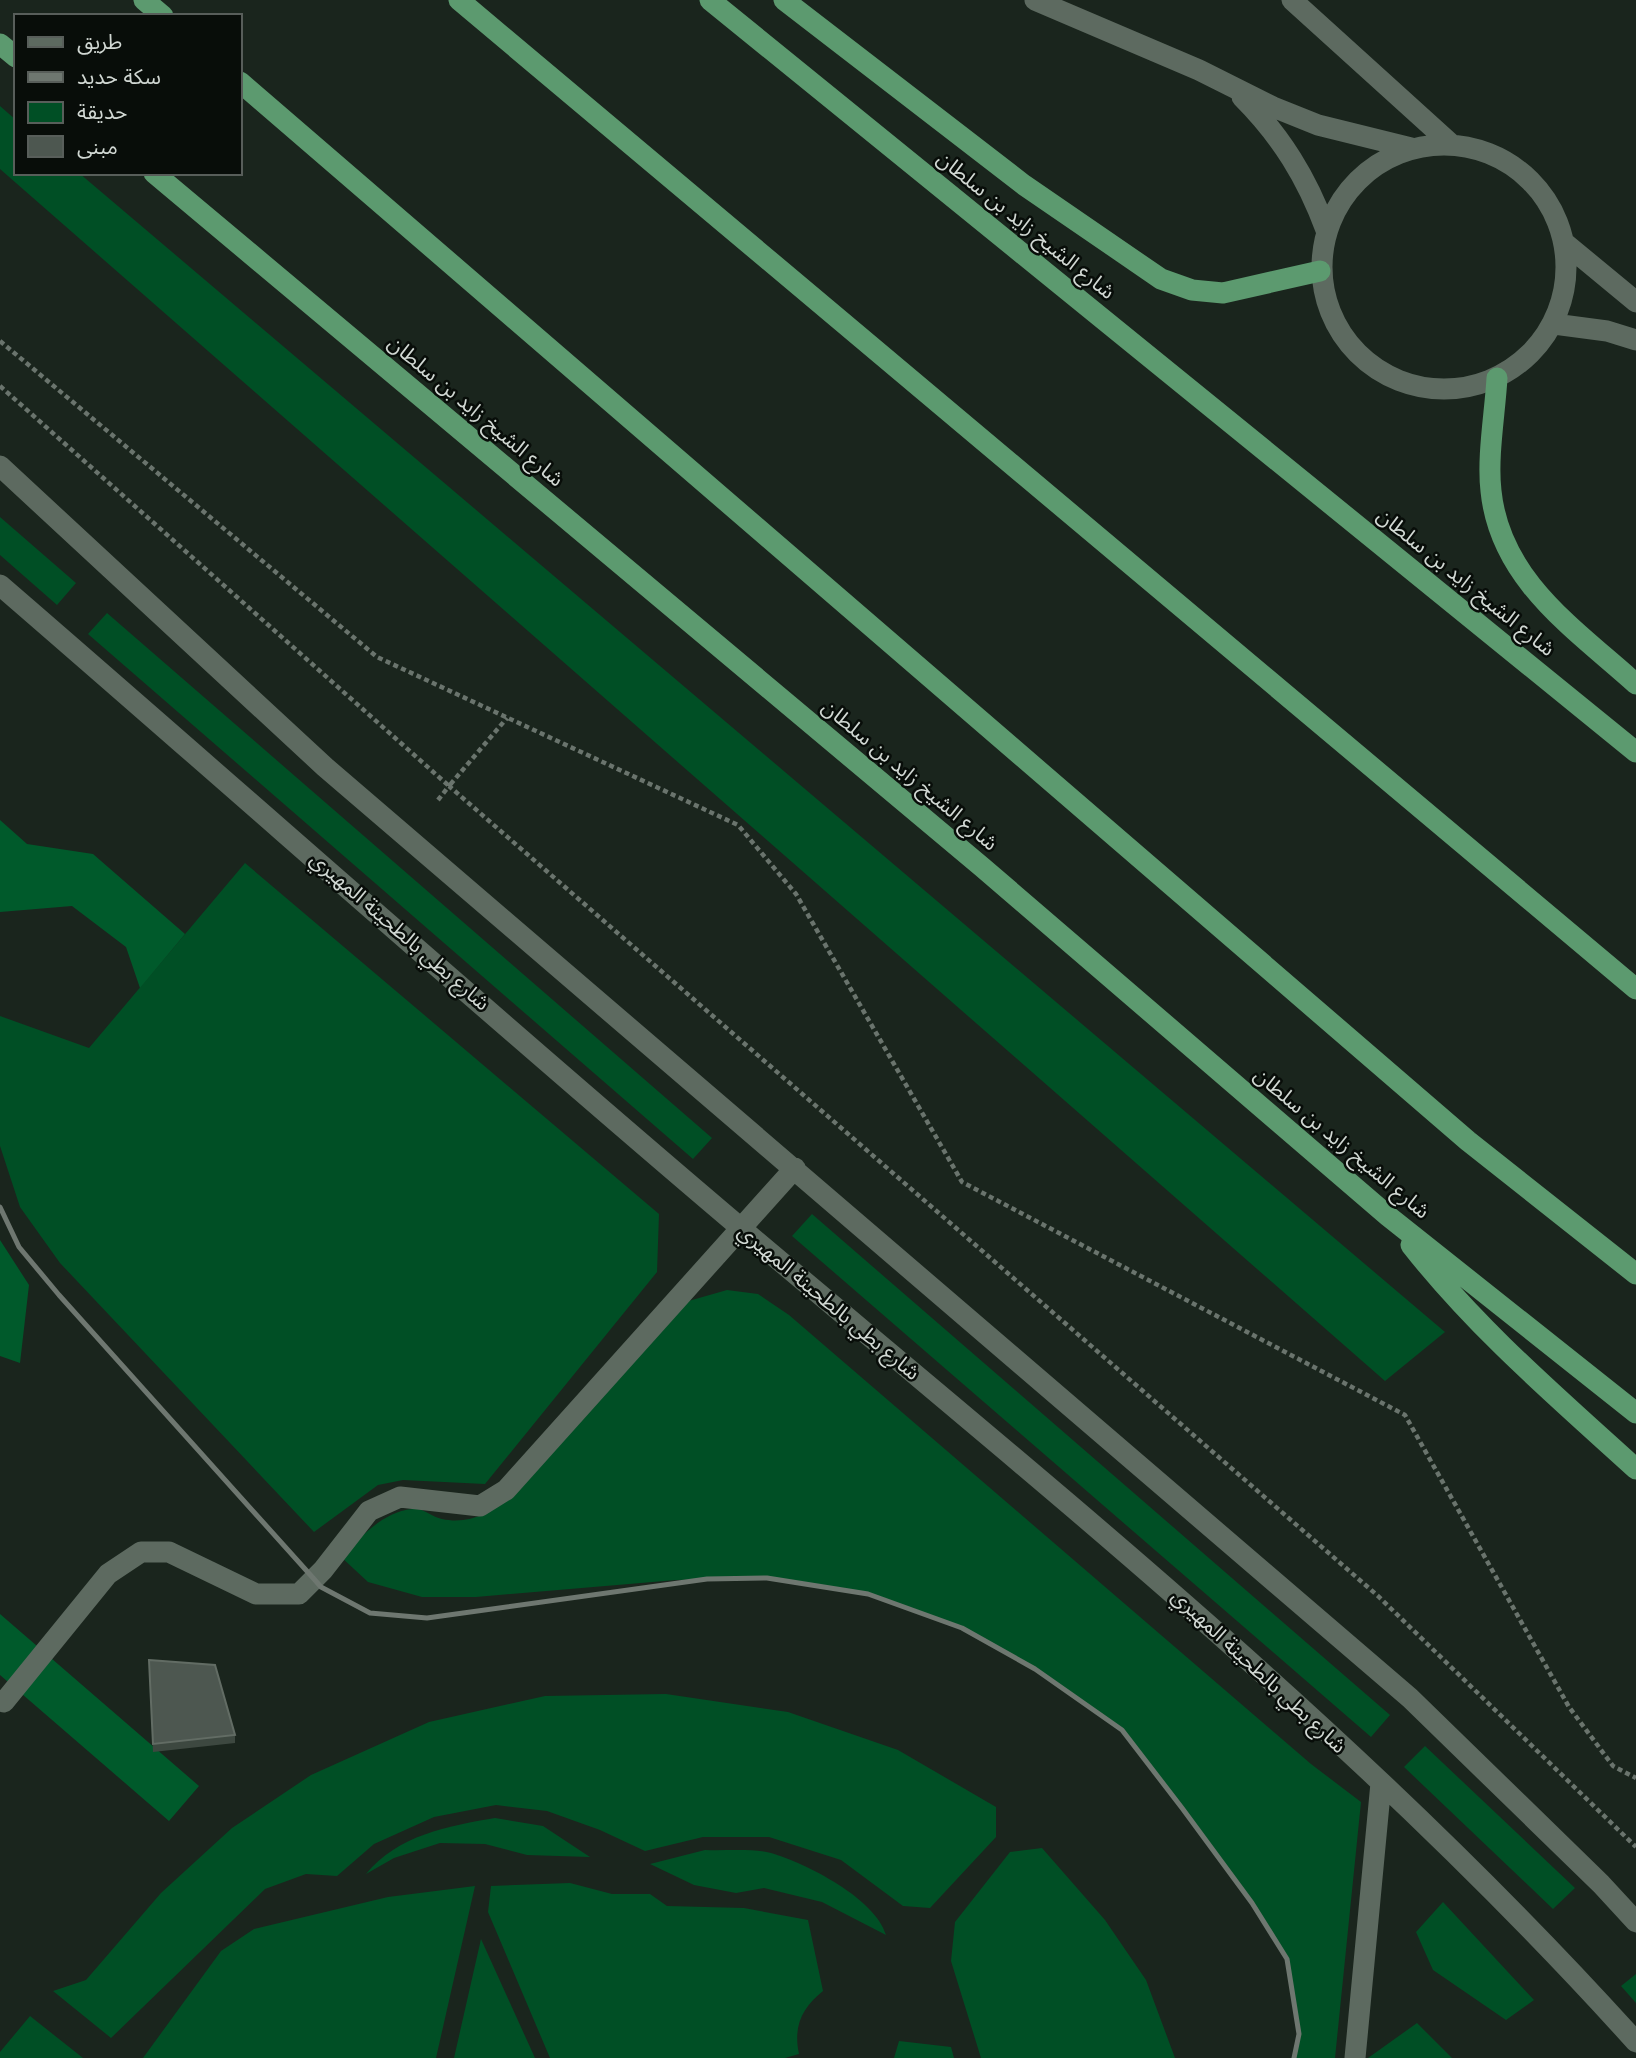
<svg xmlns="http://www.w3.org/2000/svg" width="1636" height="2058" font-family="'Fira Sans','Noto Sans Arabic',sans-serif">
<style>
.green{fill:#004f25}
.forest{fill:#005a2b}
.lines{fill:none;stroke-linecap:round;stroke-linejoin:round}
.path{stroke:#6a746d;stroke-width:4.5;stroke-dasharray:5 3.5;stroke-linecap:butt}
.minor{stroke:#5d6a60;stroke-width:21}
.highway{stroke:#5c9a6f;stroke-width:21}
.rail{stroke:#6e7770;stroke-width:5}
.wall{fill:#3d4840}
.building{fill:#4d5750;stroke:#626c64;stroke-width:2}
.labels{text-anchor:middle;stroke-width:5;stroke-linejoin:round;paint-order:stroke}
.street-label{font-size:21px;fill:#d1d8d3;stroke:#080d09}
</style>
<rect width="100%" height="100%" fill="#1a251d"/>
<!-- green -->
<path class="green" d="M0,106l16,14v53h63l1366,1159 -60,49 -1385,-1212z
M0,517l76,66 -19,22 -57,-50z
M107,613l605,525 -19,21 -605,-525z
M245,863l414,351 -2,58 -172,212 -82,-4 -25,5 -64,47 -254,-269 -40,-56 -20,-61v-130l89,32z
M812,1214l578,501 -19,22 -579,-501z
M727,1290l31,4 31,21 522,449 50,38 -26,256h-41l5,-24 -12,-75 -35,-56 -70,-95 -60,-78 -76,-54 -84,-48 -94,-34 -101,-16 -91,2 -200,17h-54l-54,-15 -28,-26c21,-18 42,-44 72,-47 10,-2 20,8 30,10 32,7 57,-12 79,-31l164,-186z
M666,1694l122,18 110,38 98,57v30l-66,71 -27,-2 -62,-46 -72,-23h-66l-58,14 -45,-21 -53,-19 -51,-6 -62,12 -60,27 -37,32 -31,-2 -41,15 -154,149 -58,-47 33,-11 75,-87 71,-65 79,-53 118,-53 116,-26z
M1425,1746l150,142 -22,21 -149,-142z
M495,1818l48,8 47,31 -63,-2 -42,-11 -45,-1 -46,15 -28,16c32,-39 82,-48 129,-56z
M1042,1848l63,72 41,60 29,78h-194l-30,-97 4,-39 55,-70z
M705,1850c21,1 46,-2 66,3 35,10 105,46 115,82l-64,-33 -58,-14 -28,5 -42,-8 -44,-21z
M570,1883l42,11h38l17,12 77,2 64,12 15,71c-21,17 -30,35 -24,63l-14,4h-235l-62,-146 3,-26z
M475,1886l-39,172h-293l78,-107 33,-22 134,-32z
M1443,1902l91,98 -28,20 -73,-50 -17,-38z
M481,1939l54,119h-81z
M1636,1974v29l-15,-17z
M30,2016l53,42h-83v-6z
M1417,2023l35,35h-84z
M899,2041l52,6 3,11h-60z"/>
<!-- forest -->
<path class="forest" d="M0,820l27,24 66,10 92,80 -45,54 -14,-41 -54,-41 -72,6z
M0,1240l29,45 -9,78 -20,-7z
M0,1614l199,172 -30,35 -169,-146z"/>
<g class="lines">
<!-- path -->
<path class="path" d="M0,341l377,316 361,168 58,69 166,288 443,233 164,292 44,59 23,12
M0,386l449,400 58,-68
M438,800l11,-14 929,810 258,251"/>
<!-- minor -->
<path class="minor" d="M1035,0l164,70 74,37 45,18 93,23
M1292,0l159,144
M1242,97c39,39 65,81 84,133
M1322 267a122 122 0 1 1 244 0a122 122 0 1 1-244 0Z
M1566,244l70,58
M1554,324l53,7 29,9
M0,466l325,301 1085,931 191,186 35,38
M0,585c250,216 497,437 749,650 305,257 619,509 887,807
M4,1702l104,-128 33,-22h28l87,42h43l24,-24 46,-59 31,-14 80,9 26,-16 289,-322
M1355,2058l26,-275"/>
<!-- highway -->
<path class="highway" d="M144,0l19,16
M459,0l1177,989
M710,0l926,752
M784,0l240,185 137,94 31,11 31,3 97,-22
M0,44l16,13
M240,82l1228,1059 168,133
M154,173l828,694 406,349 248,197
M1497,378c-2,35 -10,79 -6,113 9,89 84,138 145,193
M1411,1245c66,84 146,152 225,224"/>
<!-- rail -->
<path class="rail" d="M0,1207l19,40 40,48 255,284 7,8 49,26 57,5 280,-39 60,-1 101,16 94,34 73,41 87,61 60,78 70,95 35,56 12,75 -5,24"/>
</g>
<!-- wall -->
<path class="wall" d="M149,1660l86,75v8l-82,9z"/>
<!-- building -->
<path class="building" d="M149,1660l66,5 20,70 -82,9z"/>
<g class="labels">
<!-- street labels -->
<g class="street-label">
<text transform="translate(1026 225) rotate(39)" y="7">شارع الشيخ زايد بن سلطان</text>
<text transform="translate(476 411) rotate(40)" y="7">شارع الشيخ زايد بن سلطان</text>
<text transform="translate(1466 582) rotate(39)" y="7">شارع الشيخ زايد بن سلطان</text>
<text transform="translate(910 775) rotate(40)" y="7">شارع الشيخ زايد بن سلطان</text>
<text transform="translate(400 931) rotate(41)" y="7">شارع بطي بالطحينة المهيري</text>
<text transform="translate(1342 1143) rotate(40)" y="7">شارع الشيخ زايد بن سلطان</text>
<text transform="translate(829 1302) rotate(40)" y="7">شارع بطي بالطحينة المهيري</text>
<text transform="translate(1259 1671) rotate(43)" y="7">شارع بطي بالطحينة المهيري</text>
</g>
</g>
<!-- legend -->
<rect x="14" y="14" width="228" height="161" fill="#080d09" stroke="#585e5a" stroke-width="2"/>
<rect x="28" y="37" width="35" height="10" fill="#5d6a60" stroke="#585e5a" stroke-width="2"/>
<text x="77" y="49" font-size="21" fill="#d1d8d3">طريق</text>
<rect x="28" y="72" width="35" height="10" fill="#6e7770" stroke="#585e5a" stroke-width="2"/>
<text x="77" y="84" font-size="21" fill="#d1d8d3">سكة حديد</text>
<rect x="28" y="102" width="35" height="21" fill="#004f25" stroke="#585e5a" stroke-width="2"/>
<text x="77" y="119" font-size="21" fill="#d1d8d3">حديقة</text>
<rect x="28" y="136" width="35" height="21" fill="#4d5750" stroke="#585e5a" stroke-width="2"/>
<text x="77" y="154" font-size="21" fill="#d1d8d3">مبنى</text>
</svg>
